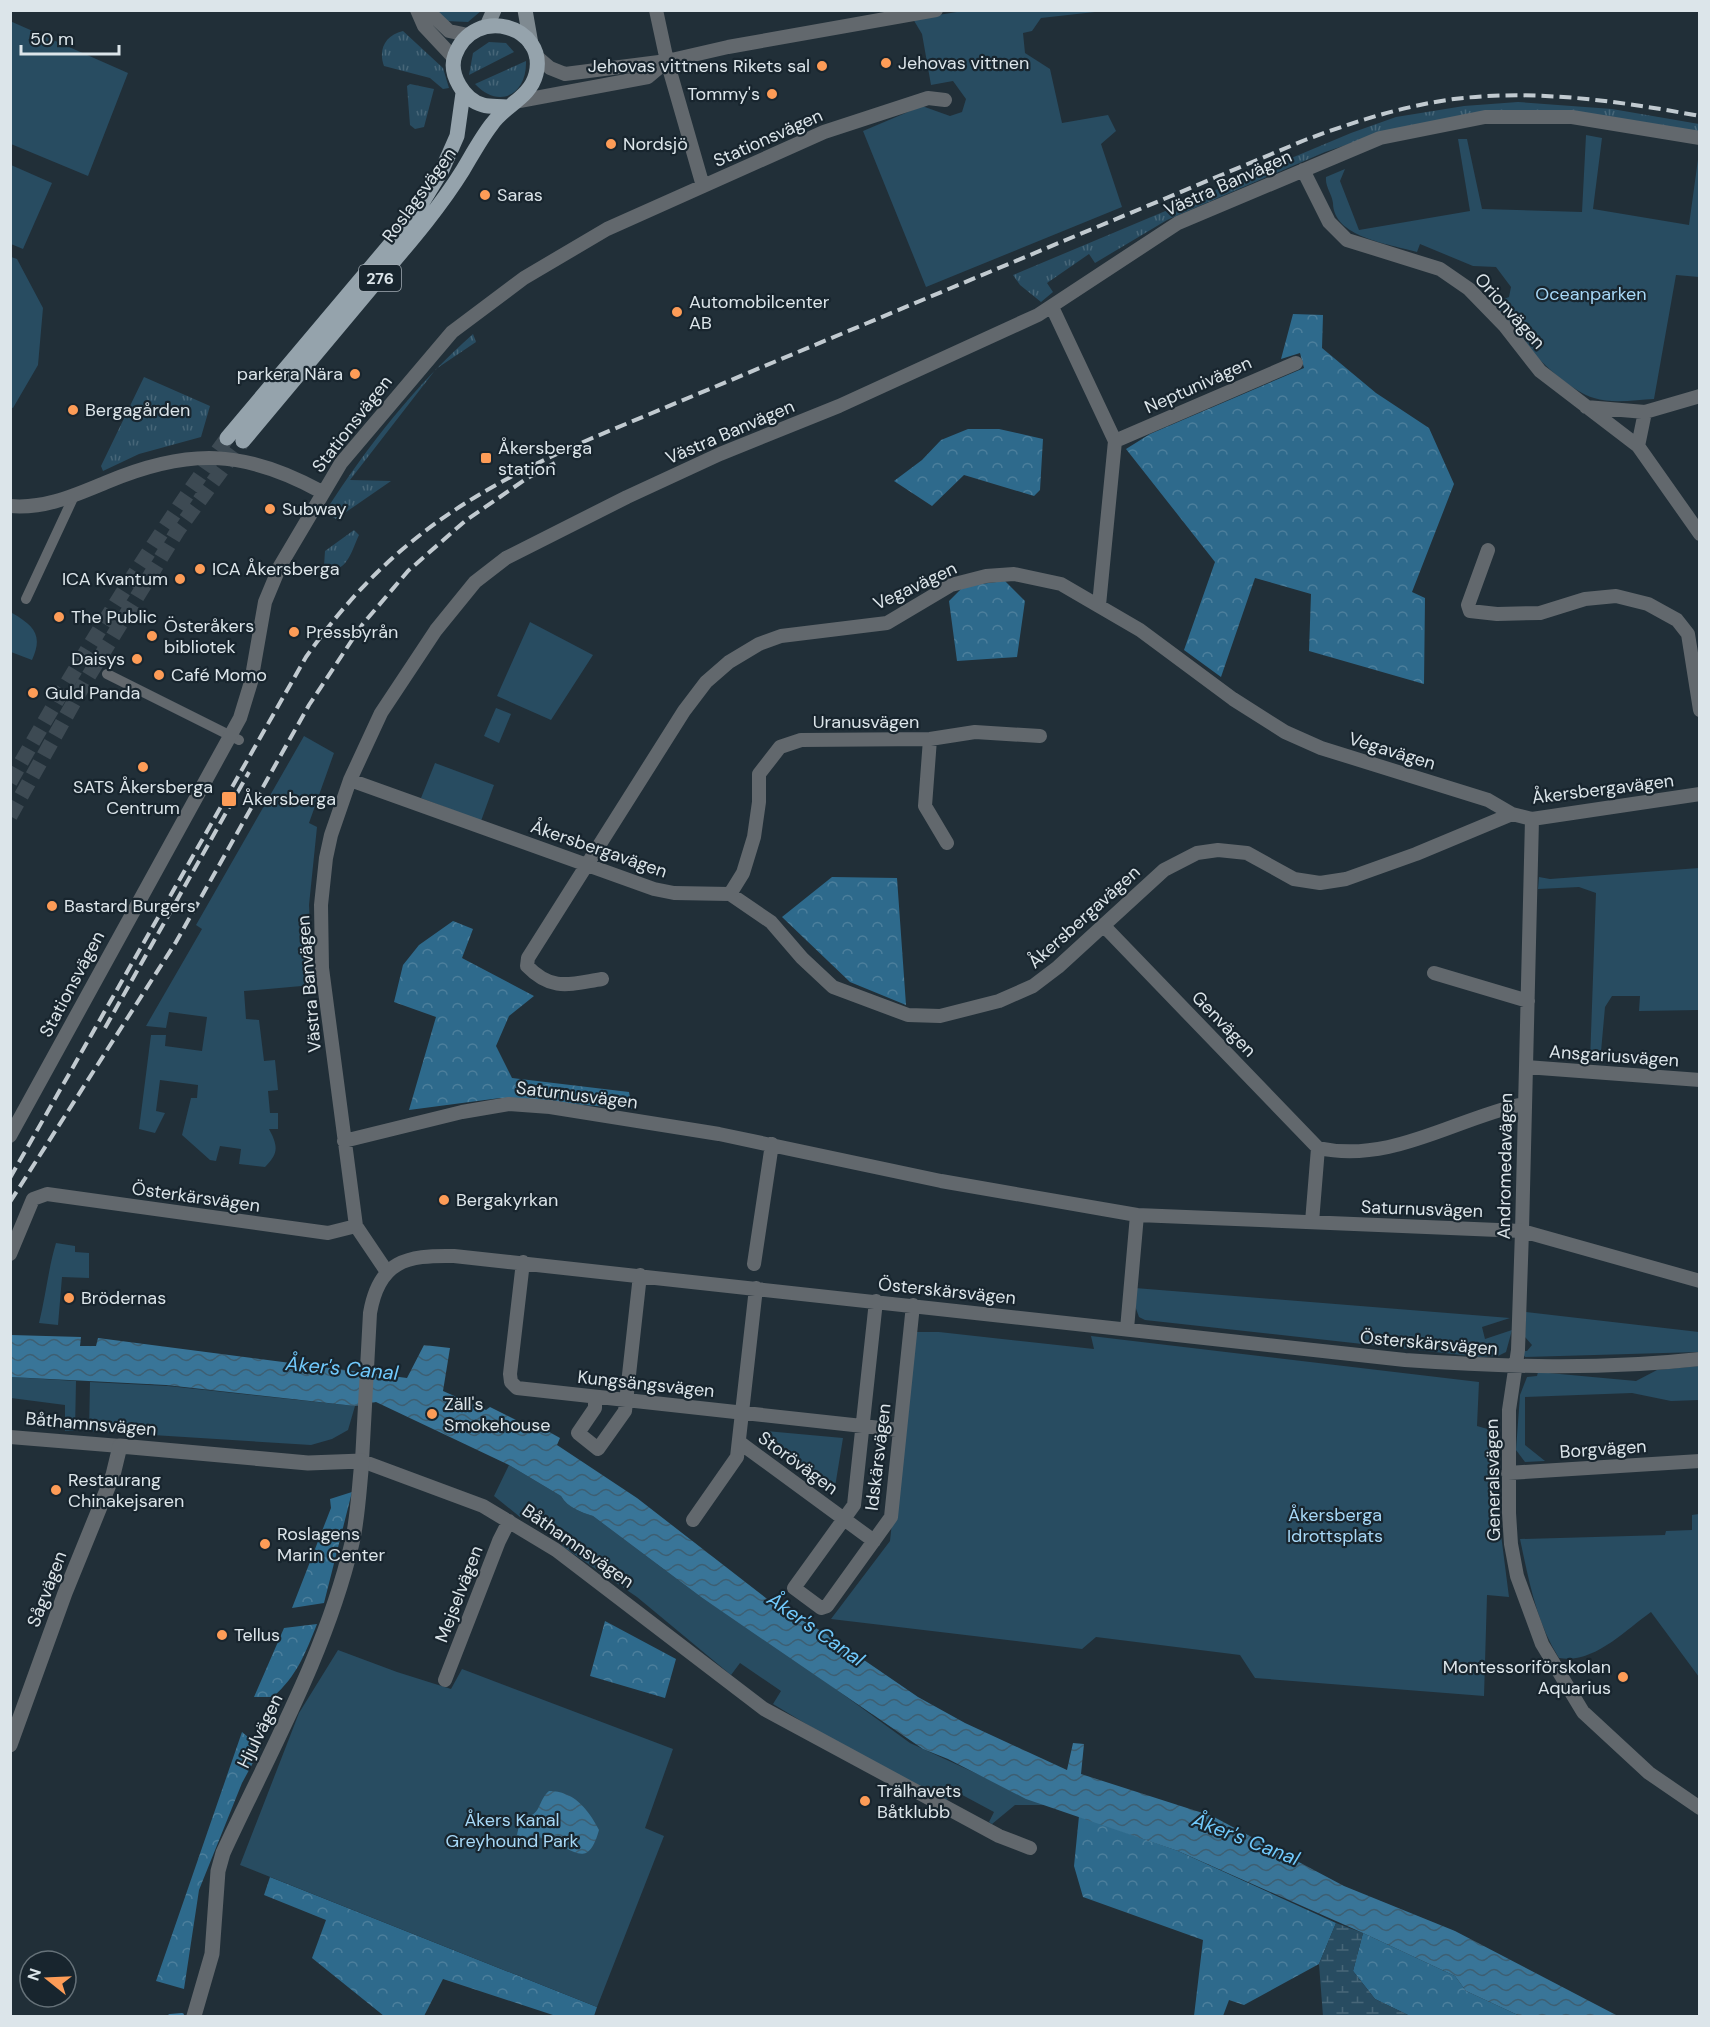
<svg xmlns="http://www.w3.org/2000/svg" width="1710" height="2027" font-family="'DM Sans',sans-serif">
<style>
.grass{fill:url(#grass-tufts)}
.forest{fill:url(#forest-crowns)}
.wetland{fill:url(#wetland-marsh)}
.green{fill:#284c61}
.water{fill:url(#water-waves)}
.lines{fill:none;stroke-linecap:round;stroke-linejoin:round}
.stream{stroke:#397598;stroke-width:4}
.primary-tunnel{stroke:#3d4a53;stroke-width:15;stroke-dasharray:15 8;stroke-linecap:butt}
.pedestrian{stroke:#62686d;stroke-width:10}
.minor{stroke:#62686d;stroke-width:14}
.tertiary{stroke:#62686d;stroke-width:15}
.secondary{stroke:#7f8a91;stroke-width:15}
.primary{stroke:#95a3ac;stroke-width:15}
.rail{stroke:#c1cad0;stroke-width:4;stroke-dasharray:12 6;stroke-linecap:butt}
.poi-dot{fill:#fd9c57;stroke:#18252e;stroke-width:2}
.labels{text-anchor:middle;stroke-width:4.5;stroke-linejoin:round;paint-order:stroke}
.shield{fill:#18252e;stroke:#a1abb2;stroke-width:1.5}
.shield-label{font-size:16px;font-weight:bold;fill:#dce5ea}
.poi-label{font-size:18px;fill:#dce5ea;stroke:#18252e;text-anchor:start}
.street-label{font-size:18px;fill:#dce5ea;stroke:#18252e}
.park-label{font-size:18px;fill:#a7d8f7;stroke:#18252e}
.water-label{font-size:20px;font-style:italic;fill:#71cafd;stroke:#18252e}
</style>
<defs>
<pattern id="grass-tufts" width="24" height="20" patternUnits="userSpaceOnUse" patternTransform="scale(1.5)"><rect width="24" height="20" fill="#284c61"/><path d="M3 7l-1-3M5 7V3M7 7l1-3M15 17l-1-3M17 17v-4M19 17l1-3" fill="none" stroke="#476678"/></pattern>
<pattern id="forest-crowns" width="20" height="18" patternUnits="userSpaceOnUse" patternTransform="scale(1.5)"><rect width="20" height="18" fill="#2e6a8c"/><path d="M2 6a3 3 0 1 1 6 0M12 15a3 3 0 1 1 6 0" fill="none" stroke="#4c7f9c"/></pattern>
<pattern id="wetland-marsh" width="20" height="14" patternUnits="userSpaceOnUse" patternTransform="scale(1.5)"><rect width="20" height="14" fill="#284c61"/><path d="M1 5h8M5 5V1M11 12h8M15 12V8" fill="none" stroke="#476678"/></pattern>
<pattern id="water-waves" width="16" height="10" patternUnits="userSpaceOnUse" patternTransform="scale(1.5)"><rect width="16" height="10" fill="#397598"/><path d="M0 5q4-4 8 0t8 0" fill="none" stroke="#3d5f73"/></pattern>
</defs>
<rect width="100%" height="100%" fill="#212f38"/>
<!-- grass -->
<path class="grass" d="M403,31l40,37 6,20 -6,1 -13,-11 -46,-12c-6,-16 1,-31 19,-35z
M489,42l17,1 8,9 -45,23 4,-22z
M526,61c1,35 -28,48 -51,23z
M410,84l24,5 -10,38 -9,2 -5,-4 -3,-39z
M1518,102l94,7 87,15v9l-110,-17 -82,-6 -56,8 -69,15 -57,19 -158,68 -72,43 -6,-9 -42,29 6,9 -12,10 -21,-17 -7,-10 338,-142 45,-16 68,-11z
M473,334l3,8 -40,27 -86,111 41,1 -55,38 -11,-7c41,-64 91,-128 148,-178z
M144,377l66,29 -9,31 -62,17 -36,17 -2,-5z
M354,530l5,5c-7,15 -11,35 -30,36l-5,-5 1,-15z"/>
<!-- forest -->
<path class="forest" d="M1293,314l30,1 -1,33 54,45 53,35 25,56 -42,108 13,6 -1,86 -115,-33 2,-57 -56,-16 -34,99 -37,-27 31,-88 -89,-113 24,-15 154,-66 -4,-15 -19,6z
M968,429h31l44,10 -3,51 -6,6 -70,-21 -32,31 -38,-25 28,-21 19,-20z
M1005,581l20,20 -8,56 -60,4 -8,-60 15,-15z
M832,877l65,1 9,127 -56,-23 -68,-65z
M453,921l20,8 -11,29 72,38 -25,20 -13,30 16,32 117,14 3,17 -132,-11 -91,12 27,-93 -42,-15 9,-37 16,-20z
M352,1492l-28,111 -32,5 39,-100 -1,-9z
M605,1621l71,38 -11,39 -75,-22z
M317,1624c-11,28 -20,52 -44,73h-19l30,-69z
M242,1732l19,16 -19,35 -43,107 -15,99 -28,-8z
M1079,1816l99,35 158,72 -17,41 -75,41 -15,-5 -6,16h-29l9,-76 -120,-43 -9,-31z
M270,1877l327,130 -3,9h-38l-113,-37 -19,37h-40l-72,-58 14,-38 -62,-25z
M1363,1933l92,43 11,15 54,25h-110l-35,-17 -22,-28z"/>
<!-- wetland -->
<path class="wetland" d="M1336,1923l27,10 -10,38 22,28 35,17h-87l-4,-52z"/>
<!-- green -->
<path class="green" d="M435,11h46l-13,11 -23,-1z
M963,11h141l-63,7 -9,13 -9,2 2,20 25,16 12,54 46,-8 8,16 -15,13 21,63 -196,80 -63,-156 59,-25 28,10 12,-4 4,-13 -13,-18 -22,4 -9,-51 -9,-15z
M10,21l118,52 -40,103 -77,-32z
M1586,135l16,3 -9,71 96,16 10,-73v125l-23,-2 -22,124c-18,1 -42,5 -60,-1 -33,-10 -84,-66 -100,-95l15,-6 2,-10 -15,-20 -23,-1 -53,-22 -3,8c-28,-8 -84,-15 -84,-49 -1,-9 -8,-16 -7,-26l19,-8 -5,12 19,49 111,-19 -12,-72h9l15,70 100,3z
M11,165l41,18 -29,66 -12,-5z
M11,257l6,2 26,49 -5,57 -25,43 -3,-1z
M12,613c23,13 31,23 20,47l-21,-8z
M530,622l63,33 -42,65 -54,-24z
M496,708l15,6 -12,29 -15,-7z
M304,736l30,17 -25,70 8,4 -8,78 4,80 -69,6 2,28 13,1 5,41 11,-1 3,30 -10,1 2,22h8v16h-9c9,17 10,24 -4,38l-26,-3 2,-15 -21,-3 -4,15 -6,-1 -28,-25 9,-37h6l1,-13 -38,-5 -4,31 9,2 -10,20 -16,-4 12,-94h15l-1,11 37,5 5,-34 -38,-5 -3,16 -20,-2 56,-97 -6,-4z
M435,763l59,22 -13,36 -60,-23z
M1699,868v142l-60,1 1,-15h-28l-7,11 -5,56 -10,-1 6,-169 -17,-6 -41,2 1,-12 11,2z
M56,1243l19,3v6l14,1v25l-27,-1 -4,48 -19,-2c7,-28 9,-53 17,-80z
M1135,1288l375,30 -28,9 3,12 27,-9 -6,22 -8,4 -18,1 -335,-37 -6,-3 -5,-14z
M1526,1312l173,20v20l-174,5 -4,-6h6l5,-6 -7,-8z
M912,1332h27l155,17 -3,-13 388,46 -2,44 21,6v79l11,86 -22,-2 -3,101 -229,-18 -15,-23 -144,-18 -14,12 -251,-30 59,-78z
M1699,1366v34l-28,1 -39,-8 -107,4v48l20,16 -20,1 -9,-12 4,-55 7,-18 10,-1 1,-4 98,9 21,-11z
M11,1377l65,4 -1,50h-10v-26l-54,-7z
M90,1382l78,4 187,20 -7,24 -16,9 -21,6 -222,-14z
M766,1431l77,7 -9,55 -71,-51z
M509,1465l52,31c7,12 20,16 32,20l108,81 88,58 121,88 135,62h-30l-23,19 -3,-2 5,-10 -41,-22 -6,10 -91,-46 -83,-50 8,-13 -41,-28 -9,12 -94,-78 -75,-51 8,-12 -42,-28 -8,11 -26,-21z
M1699,1514v163l-48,-65c-27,19 -57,52 -92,46 -23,-37 -30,-77 -39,-119l145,-4 1,-4 26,-1v-15z
M338,1650l59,22 54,17 11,-20 211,80 -28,79 19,8 -67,171 -357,-142 59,-152z"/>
<!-- water -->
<path class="water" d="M11,1335l70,2 -1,9h16l2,-8 309,40 17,-33 26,3 -7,43 43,19 4,-3 50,25 4,-3 16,9 -3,7 80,53 134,104 55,32 92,63 47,26 102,47 6,-27 11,1 -3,30 131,42 132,70 111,45 163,85h-98l-54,-25 -11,-15 -92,-43 -185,-82 -152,-52 -78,-40 -25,-10 -222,-152 -108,-81c-12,-4 -25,-8 -32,-20l-52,-31 -133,-63 -21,4 -189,-21 -155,-8z
M549,1791c25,0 39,18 50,39 -12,43 -27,16 -54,9 -10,-3 -17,2 -28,-4l2,-10 6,-8c16,-1 13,-17 24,-26z"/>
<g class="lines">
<!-- stream -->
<path class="stream" d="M170,2016l12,-1"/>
<!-- primary-tunnel -->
<path class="primary-tunnel" d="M10,782c67,-119 137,-233 217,-344
M10,816l78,-139 90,-147 65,-89"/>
<!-- pedestrian -->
<path class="pedestrian" d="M26,599l48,-103
M107,674l132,66"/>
<!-- minor -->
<path class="minor" d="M417,10l7,16 30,32
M427,10l22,21 19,4
M656,10l11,51 36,125
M536,56l14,12 15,6 102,-13 61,-14 208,-37
M514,102l134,-25 19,-16
M1303,170l26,52 18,18 93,29 29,20 35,36 36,46 98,75 62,88
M1052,307l63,134 -16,164
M1586,407l59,5 55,-16
M1115,441l181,-78
M1638,446l7,-34
M10,506c36,3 65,-11 97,-24 81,-34 137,-33 215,10
M1488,550l-20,55 2,6 27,3 43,-1 45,-14 31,-3 32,8 29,16 11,14 12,76
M930,739l-5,67 22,37
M350,780l304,109 20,4 56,1 41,28 31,36 31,29 75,28 32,1 59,-15 34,-15 25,-19 106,-97 33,-17 21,-3 29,3 47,26 26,4 26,-4 70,-25 96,-40 20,5 168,-25
M1532,819l-10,412 -4,119 -9,60v103l2,31 6,32 25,68 41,68 66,61 51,35
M730,894l13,-21 11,-36 5,-35v-28l21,-27 21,-7 129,-1 45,-7 65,4
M1103,925l215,223 -6,74
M1434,973l94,28
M602,979c-32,5 -50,13 -75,-13l1,-8 156,-247 22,-29 23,-20 30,-18 22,-8 106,-13 64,-38 35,-9 28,-2 47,10 79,46 93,69 52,33 36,16 167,52 24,14
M1526,1067l174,13
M10,1136l230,-418 11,-36 14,-80 15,-36 61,-103 111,-131 72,-54 83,-49 217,-97 104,-34 17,2
M344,1141l118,-29 47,-8 41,3 169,27 222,47 196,34
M1318,1148c73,16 136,-29 205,-44
M10,1254l23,-55 14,-5 281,39 28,-7
M523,1262l-13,112 1,8 6,6 382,42
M754,1264l18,-120
M387,1272l-31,-46 -34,-258 -1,-63 5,-47 5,-23 19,-55 31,-67 55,-83 39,-48 31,-24 121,-61 93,-43 119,-48 199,-91 140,-92 202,-85 105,-21h87l128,21
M876,1301l-22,204 -60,83 27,20 6,-2 64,-89 22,-212
M1127,1329l10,-114 385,16 178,50
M595,1397v11l-17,25 20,16 27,-38 15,-136
M10,1437l110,9
M739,1442l135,99
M1508,1473l192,-12
M693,1520l44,-63 19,-169
M445,1680l54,-139 10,-20
M1030,1848l-31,-12 -235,-127 -208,-159 -73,-44 -121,-45 8,-148c9,-52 36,-58 84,-57l951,104c99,7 196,10 295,-1"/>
<!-- tertiary -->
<path class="tertiary" d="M10,1745l55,-152 48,-118 7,-29 188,17 54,-2c-3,27 -4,56 -10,82 -26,110 -82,208 -129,310l-5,18 -6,83 -18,62"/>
<!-- secondary -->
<path class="secondary" d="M525,10l6,34
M487,26l7,-16"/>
<!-- primary -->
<path class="primary" d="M227,438l187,-222 28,-46 15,-34 6,-43
M243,441c43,-51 85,-102 128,-153 32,-38 66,-76 92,-118 9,-15 18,-32 29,-46 13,-19 38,-26 44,-50 12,-48 -62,-70 -81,-19 -7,19 9,45 28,50 7,2 16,1 23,2"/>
<!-- rail -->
<path class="rail" d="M105,1028l144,-256
M10,1178l296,-521c79,-112 161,-164 284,-218l715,-299c48,-18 98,-34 149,-41 83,-10 164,2 246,17
M10,1202l166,-260 133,-237 53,-80 46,-54 57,-50 61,-42 34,-19"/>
</g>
<!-- markers -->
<g class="poi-dot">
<circle cx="886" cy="63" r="6"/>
<circle cx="822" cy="66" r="6"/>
<circle cx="772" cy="94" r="6"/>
<circle cx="611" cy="144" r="6"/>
<circle cx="485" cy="195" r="6"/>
<circle cx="677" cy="312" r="6"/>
<circle cx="355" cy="374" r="6"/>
<circle cx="73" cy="410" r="6"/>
<rect x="480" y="452" width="12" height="12" rx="3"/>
<circle cx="270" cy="509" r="6"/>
<circle cx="200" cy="569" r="6"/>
<circle cx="180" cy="579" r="6"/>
<circle cx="59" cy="617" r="6"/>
<circle cx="294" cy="632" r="6"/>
<circle cx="152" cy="636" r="6"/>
<circle cx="137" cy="659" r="6"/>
<circle cx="159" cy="675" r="6"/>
<circle cx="33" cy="693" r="6"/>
<circle cx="143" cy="767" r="6"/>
<rect x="221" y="791" width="16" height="16" rx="3"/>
<circle cx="52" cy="906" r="6"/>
<circle cx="444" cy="1200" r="6"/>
<circle cx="69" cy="1298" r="6"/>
<circle cx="432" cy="1414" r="6"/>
<circle cx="56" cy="1490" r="6"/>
<circle cx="265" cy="1544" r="6"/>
<circle cx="222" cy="1635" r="6"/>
<circle cx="1623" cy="1677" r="6"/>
<circle cx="865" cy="1801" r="6"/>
</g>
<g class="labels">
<!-- shield labels -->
<rect class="shield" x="359" y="265" width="42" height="26" rx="4.5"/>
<g class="shield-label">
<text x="380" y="284">276</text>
</g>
<!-- poi labels -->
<g class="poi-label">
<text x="898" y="69">Jehovas vittnen</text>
<text x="810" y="72" text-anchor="end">Jehovas vittnens Rikets sal</text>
<text x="760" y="100" text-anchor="end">Tommy's</text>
<text x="623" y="150">Nordsjö</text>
<text x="497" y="201">Saras</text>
<text x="689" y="308">Automobilcenter<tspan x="689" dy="21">AB</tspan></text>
<text x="343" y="380" text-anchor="end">parkera Nära</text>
<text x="85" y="416">Bergagården</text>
<text x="498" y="454">Åkersberga<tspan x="498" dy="21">station</tspan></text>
<text x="282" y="515">Subway</text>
<text x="212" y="575">ICA Åkersberga</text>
<text x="168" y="585" text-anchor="end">ICA Kvantum</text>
<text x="71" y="623">The Public</text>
<text x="164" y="632">Österåkers<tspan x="164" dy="21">bibliotek</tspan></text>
<text x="306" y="638">Pressbyrån</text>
<text x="125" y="665" text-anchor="end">Daisys</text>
<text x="171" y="681">Café Momo</text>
<text x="45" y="699">Guld Panda</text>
<text x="143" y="793" text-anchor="middle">SATS Åkersberga<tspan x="143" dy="21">Centrum</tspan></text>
<text x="242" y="805">Åkersberga</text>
<text x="64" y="912">Bastard Burgers</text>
<text x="456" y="1206">Bergakyrkan</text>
<text x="81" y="1304">Brödernas</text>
<text x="444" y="1410">Zäll's<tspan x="444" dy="21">Smokehouse</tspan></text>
<text x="68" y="1486">Restaurang<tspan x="68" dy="21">Chinakejsaren</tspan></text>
<text x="277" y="1540">Roslagens<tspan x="277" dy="21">Marin Center</tspan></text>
<text x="234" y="1641">Tellus</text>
<text x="1611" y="1673" text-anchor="end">Montessoriförskolan<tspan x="1611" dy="21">Aquarius</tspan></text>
<text x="877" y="1797">Trälhavets<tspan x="877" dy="21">Båtklubb</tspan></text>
</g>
<!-- street labels -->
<g class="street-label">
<text transform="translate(768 138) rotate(-24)" y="6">Stationsvägen</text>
<text transform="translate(1228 183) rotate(-24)" y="6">Västra Banvägen</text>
<text transform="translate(419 195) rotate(-54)" y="6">Roslagsvägen</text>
<text transform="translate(1510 311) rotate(48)" y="6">Orionvägen</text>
<text transform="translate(1198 385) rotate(-24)" y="6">Neptunivägen</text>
<text transform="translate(352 424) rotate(-52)" y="6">Stationsvägen</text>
<text transform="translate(730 432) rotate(-23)" y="6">Västra Banvägen</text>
<text transform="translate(915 586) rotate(-25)" y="6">Vegavägen</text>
<text x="866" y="728">Uranusvägen</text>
<text transform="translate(1392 751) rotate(17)" y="6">Vegavägen</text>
<text transform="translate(1603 789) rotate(-7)" y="6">Åkersbergavägen</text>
<text transform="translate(599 849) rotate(19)" y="6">Åkersbergavägen</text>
<text transform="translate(1084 917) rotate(-42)" y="6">Åkersbergavägen</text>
<text transform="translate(72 984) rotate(-62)" y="6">Stationsvägen</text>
<text transform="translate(309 984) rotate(-95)" y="6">Västra Banvägen</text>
<text transform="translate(1224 1024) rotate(46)" y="6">Genvägen</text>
<text transform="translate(1614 1056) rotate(4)" y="6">Ansgariusvägen</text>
<text transform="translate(577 1095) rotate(7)" y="6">Saturnusvägen</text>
<text transform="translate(1505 1166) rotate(-89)" y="6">Andromedavägen</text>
<text transform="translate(196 1197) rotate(8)" y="6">Österkärsvägen</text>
<text transform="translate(1422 1209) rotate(2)" y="6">Saturnusvägen</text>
<text transform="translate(947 1291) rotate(6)" y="6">Österskärsvägen</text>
<text transform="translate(1429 1343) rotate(5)" y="6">Österskärsvägen</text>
<text transform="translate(646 1384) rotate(6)" y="6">Kungsängsvägen</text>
<text transform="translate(91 1424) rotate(5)" y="6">Båthamnsvägen</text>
<text transform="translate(1603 1449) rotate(-4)" y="6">Borgvägen</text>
<text transform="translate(878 1457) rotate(-83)" y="6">Idskärsvägen</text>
<text transform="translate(798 1463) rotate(36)" y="6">Storövägen</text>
<text transform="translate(1493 1480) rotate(-91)" y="6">Generalsvägen</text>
<text transform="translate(578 1546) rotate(35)" y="6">Båthamnsvägen</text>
<text transform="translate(47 1589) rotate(-69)" y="6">Sågvägen</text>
<text transform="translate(459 1594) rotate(-69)" y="6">Mejselvägen</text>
<text transform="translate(260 1731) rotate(-64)" y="6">Hjulvägen</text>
</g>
<!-- park labels -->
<g class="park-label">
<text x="1591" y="300">Oceanparken</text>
<text x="1335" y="1521">Åkersberga<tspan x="1335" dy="21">Idrottsplats</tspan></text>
<text x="512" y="1826">Åkers Kanal<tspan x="512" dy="21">Greyhound Park</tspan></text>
</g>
<!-- water labels -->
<g class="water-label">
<text transform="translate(342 1368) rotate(5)" y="7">Åker's Canal</text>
<text transform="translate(816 1629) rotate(35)" y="7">Åker's Canal</text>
<text transform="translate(1246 1839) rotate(21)" y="7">Åker's Canal</text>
</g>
</g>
<!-- border -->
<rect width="1710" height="2027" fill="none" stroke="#dce5ea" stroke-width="24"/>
<!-- north arrow -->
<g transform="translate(48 1979) rotate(288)"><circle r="28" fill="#18252e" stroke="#667279" stroke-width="1.5"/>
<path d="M0-4.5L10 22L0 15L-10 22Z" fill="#fd9c57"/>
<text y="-9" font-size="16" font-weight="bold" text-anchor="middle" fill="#dce5ea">N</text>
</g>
<!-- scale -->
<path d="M21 45v9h98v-9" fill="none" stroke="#dce5ea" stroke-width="3"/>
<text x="30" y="45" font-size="18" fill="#dce5ea" stroke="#18252e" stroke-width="4.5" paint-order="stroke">50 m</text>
</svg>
